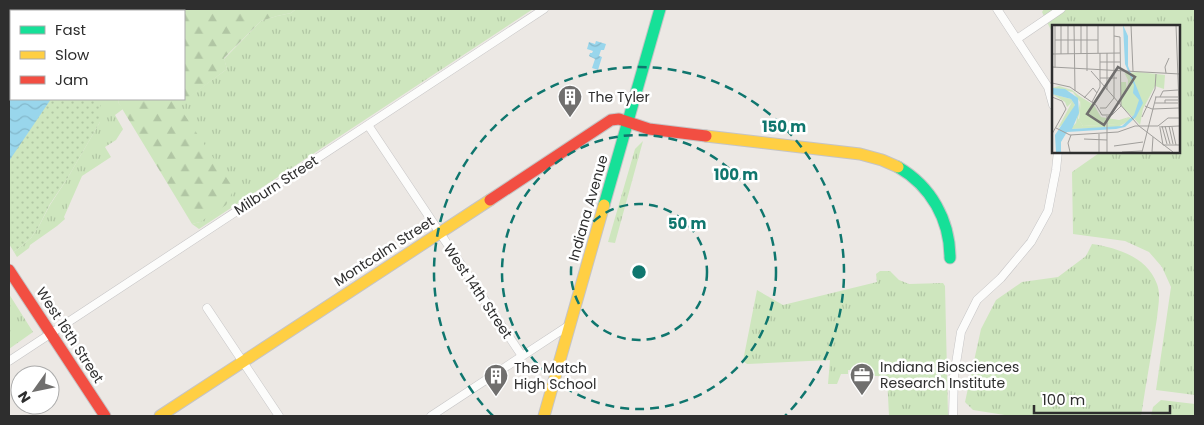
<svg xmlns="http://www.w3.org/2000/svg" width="1204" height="425" font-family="Poppins,sans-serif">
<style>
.grass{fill:url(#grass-tufts)}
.forest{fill:url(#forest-firs)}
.park{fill:url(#park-dots)}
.water{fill:url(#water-waves)}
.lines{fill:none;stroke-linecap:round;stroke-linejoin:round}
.street-casing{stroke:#c5c4c5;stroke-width:9}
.fast-casing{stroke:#c5c4c5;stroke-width:13}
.slow-casing{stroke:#c5c4c5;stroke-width:13}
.jam-casing{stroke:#c5c4c5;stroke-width:13}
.street{stroke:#fcfcfb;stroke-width:8}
.fast{stroke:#16e098;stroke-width:11}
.slow{stroke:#ffcf43;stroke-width:11}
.jam{stroke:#f24e42;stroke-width:11}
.ring{fill:none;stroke:#0f766e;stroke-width:2.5;stroke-dasharray:9 6}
.labels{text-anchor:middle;stroke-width:5;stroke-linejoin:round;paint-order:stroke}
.poi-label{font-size:14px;fill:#2e2e2e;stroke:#fff;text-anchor:start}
.street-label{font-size:14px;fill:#2e2e2e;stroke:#fff}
.inset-road{fill:none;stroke:#a09e9b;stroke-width:1}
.view{fill:#706f6e;fill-opacity:0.15;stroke:#706f6e;stroke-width:2.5}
.inset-edge{fill:none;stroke:#2e2e2e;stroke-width:2.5}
.centre{fill:#0f766e;stroke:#fff;stroke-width:2.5}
.ring-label{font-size:15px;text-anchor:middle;font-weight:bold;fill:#0f766e;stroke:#fff;stroke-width:5;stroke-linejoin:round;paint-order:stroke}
</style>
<defs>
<pattern id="grass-tufts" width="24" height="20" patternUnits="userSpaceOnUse" patternTransform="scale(1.25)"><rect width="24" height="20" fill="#cee6be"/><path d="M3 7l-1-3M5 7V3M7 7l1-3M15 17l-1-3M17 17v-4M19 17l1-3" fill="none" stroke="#b1c6a4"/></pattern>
<pattern id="forest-firs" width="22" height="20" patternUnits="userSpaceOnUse" patternTransform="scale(1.25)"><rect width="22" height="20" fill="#cee6be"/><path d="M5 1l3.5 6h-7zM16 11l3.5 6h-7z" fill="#b1c6a4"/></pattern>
<pattern id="park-dots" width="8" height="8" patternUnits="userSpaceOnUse" patternTransform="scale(1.25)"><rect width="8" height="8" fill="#cee6be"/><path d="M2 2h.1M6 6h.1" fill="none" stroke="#b1c6a4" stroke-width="1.8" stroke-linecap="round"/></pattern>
<pattern id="water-waves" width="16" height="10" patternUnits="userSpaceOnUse" patternTransform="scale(1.25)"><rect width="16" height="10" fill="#99d6ec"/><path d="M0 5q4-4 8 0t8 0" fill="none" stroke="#84b8cb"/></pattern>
</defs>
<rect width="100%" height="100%" fill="#ece8e4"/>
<!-- grass -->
<path class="grass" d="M296,9h237l-334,220 -7,-5 8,-2 -21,-114 4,-7 44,-32 -3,-10 37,-38 16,-5 14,-3z
M1044,9h151v386l-39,-5 15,-103 -9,-20 -13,-15 -24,-11 -52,-7 -1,-62 30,-21h76v-125h-125v8l-11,-22z
M100,99h19l-1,3 5,7 -8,6 8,14 -7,11 -11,7 6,10 -29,19 -18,41 1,2 -8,7 -27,19 -1,3 -12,9 -3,-5 17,-14 8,-12 11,-21 17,-26 33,-57z
M643,141l-28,102 -7,-1 27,-93z
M1092,244c26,4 55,13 65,40 4,10 1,23 0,34 -5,33 -11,65 -16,98h-130l-38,-6 -8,-8 16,-73 15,-29 26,-18 36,-5 28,-21z
M880,271h10l9,9 10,4 34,-1 2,3 3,130h-59l-2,-40h-17v-6h-22v4h-7l-4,10h-9l2,-24 -83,4 -4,-3 14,-71 26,15 94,-23 -1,-8z
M9,294l24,38 -24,17z
M1161,400l34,4v12h-44l2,-9z"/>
<!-- forest -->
<path class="forest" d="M163,9h133l-5,4 -14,3 -16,5 -37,37 3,11 -43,32 -4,7 54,81 -8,16 -26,17 -8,2 -74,-122 1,-3h65v-88h-25z"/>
<!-- park -->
<path class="park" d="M9,9h154l-4,2h-148v88h89v23l-33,57 -17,25 -11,22 -8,12 -17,14 -5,-8z"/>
<!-- water -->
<path class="water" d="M596,41l10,3 -2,6h-3l-2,6 3,1 -4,13 -6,-2 3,-9 -6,-3 1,-3h2l1,-2 -6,-2 2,-7 6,2z
M11,69v30h40l-42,62v-89z"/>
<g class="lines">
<defs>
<path id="street" d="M997,9l51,78 5,18
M1017,39l44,-30
M368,125l154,231
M207,308l72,108
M9,361l535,-352
M431,416l140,-92
M953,416l1,-40 7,-44 16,-32 24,-22 30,-36 17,-31 8,-41 2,-19"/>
<path id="fast" d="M898,167c33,19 52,53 52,91
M604,205l56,-196"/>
<path id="slow" d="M706,136l154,18 22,6 16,7
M160,416l330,-216
M544,416l60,-211"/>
<path id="jam" d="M490,200l121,-80 8,-1 30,10 57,7
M9,270l96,146"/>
</defs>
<!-- street casing -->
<use href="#street" class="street-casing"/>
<!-- fast casing -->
<use href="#fast" class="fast-casing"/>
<!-- slow casing -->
<use href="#slow" class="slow-casing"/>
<!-- jam casing -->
<use href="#jam" class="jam-casing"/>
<!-- street -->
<use href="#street" class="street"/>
<!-- fast -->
<use href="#fast" class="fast"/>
<!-- slow -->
<use href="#slow" class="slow"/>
<!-- jam -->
<use href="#jam" class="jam"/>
</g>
<!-- distance rings -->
<g class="ring">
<circle cx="639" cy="272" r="68"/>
<circle cx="639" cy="272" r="137"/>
<path d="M493 416A205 205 0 1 1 785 416"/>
</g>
<!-- icons -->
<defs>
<symbol id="building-pin" viewBox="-11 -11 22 30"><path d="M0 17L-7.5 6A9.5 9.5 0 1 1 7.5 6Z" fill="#706f6e" stroke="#fff"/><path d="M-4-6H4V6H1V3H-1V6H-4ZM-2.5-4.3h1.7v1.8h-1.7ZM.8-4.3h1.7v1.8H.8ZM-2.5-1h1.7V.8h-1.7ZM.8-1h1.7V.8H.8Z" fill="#fff"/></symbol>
<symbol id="office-pin" viewBox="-11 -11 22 30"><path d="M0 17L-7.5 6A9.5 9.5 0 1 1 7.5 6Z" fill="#706f6e" stroke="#fff"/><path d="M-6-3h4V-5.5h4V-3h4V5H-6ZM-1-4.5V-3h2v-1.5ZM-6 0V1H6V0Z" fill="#fff"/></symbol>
</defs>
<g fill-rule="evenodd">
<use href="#building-pin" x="556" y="83" width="28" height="38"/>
<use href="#office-pin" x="848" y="361" width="28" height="38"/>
<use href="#building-pin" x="482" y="362" width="28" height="38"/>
</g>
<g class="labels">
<!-- poi labels -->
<g class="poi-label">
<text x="588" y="102">The Tyler</text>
<text x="880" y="372">Indiana Biosciences<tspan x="880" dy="16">Research Institute</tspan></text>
<text x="514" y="373">The Match<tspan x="514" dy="16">High School</tspan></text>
</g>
<!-- street labels -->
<g class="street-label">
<text transform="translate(276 185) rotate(-33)" y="5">Milburn Street</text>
<text transform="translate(588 208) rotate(-74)" y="5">Indiana Avenue</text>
<text transform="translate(384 251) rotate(-33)" y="5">Montcalm Street</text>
<text transform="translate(478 291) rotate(56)" y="5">West 14th Street</text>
<text transform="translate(70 335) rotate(57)" y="5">West 16th Street</text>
</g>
</g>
<!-- overview -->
<g transform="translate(1052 25)">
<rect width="128" height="128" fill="#ece8e4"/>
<path d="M72,47l7,9 2,36 -12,-11v-24h5l1,11 1,-13zM24,69l18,11 7,12 18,3 10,-3 -11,7 -35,2 -4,-6 2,-19z" fill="#cee6be"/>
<path d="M7,61l13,4 6,5 3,5 -1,11 -2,7 5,8 34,-2 12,-7 3,2 -14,8 -48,2 6,-6 4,-21 -7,-10 -21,-4zM0,69l19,5 4,6 -9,17 -8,6 14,-26 -5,5 -2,-5z" fill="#cee6be"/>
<path d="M87,47l26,3 -1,14 -9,-3 -12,23 -3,16 -10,-11v-34l-5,-7z" fill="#cee6be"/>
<path d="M71,0l5,11v30l15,37 -7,14 -11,10 -9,2 -49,3 -6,10v10h-5l-1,-17 20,-30 -4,-6 -19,-5v-6l13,1 13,9 1,15 -7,16 50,-3 12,-11 5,-15 -6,-7 1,-8 -9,-21z" fill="#99d6ec"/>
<path class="inset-road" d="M3,0v43M9,0v29M16,0v29M22,0l1,66M29,0v29M35,0v46M46,0v28M79,0l2,46M124,0l4,106M3,15h43M55,28v37M0,29l68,-1M48,37h20M0,42l128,7M39,46l48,55 34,26M114,48l-1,-6 4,-9M48,53h17M0,58l18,4 26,18 6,10h10l9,-9 -1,-69 -6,-1M0,72l10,4 4,8 -14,25M103,72h23M108,72l3,-6 15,-1M32,73l9,-10 4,5M40,77l8,-15v-34M103,78h23M113,78v-3h13M93,81l7,3 27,-1M48,83h6l8,-10v-73M55,91v36M90,92l13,-28 1,-15M110,101l5,18M113,101l5,18M117,101l4,18M107,102l20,-1M120,102l4,18M4,103l14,7 48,-3 17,-6h23l10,-8h12M108,103l3,17h17M47,109v18M32,114l23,1M62,121l29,-4M18,127l-2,-9 3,-8M70,127l20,-1M90,127l14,-55M100,127h18M100,127l1,-15"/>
<path class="view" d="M66,42l17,10 -31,48 -17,-11z"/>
<rect width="128" height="128" class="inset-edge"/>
</g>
<circle cx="639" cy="272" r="8" class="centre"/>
<g class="ring-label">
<text x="784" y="132">150 m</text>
<text x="736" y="180">100 m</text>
<text x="687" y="229">50 m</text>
</g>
<!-- border -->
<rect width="1204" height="425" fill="none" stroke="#2e2e2e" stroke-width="20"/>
<!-- legend -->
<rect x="10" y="10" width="175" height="90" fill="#ffffff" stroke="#ababab"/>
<rect x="20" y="26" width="25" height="8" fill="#16e098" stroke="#ababab"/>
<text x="55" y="35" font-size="15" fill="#2e2e2e">Fast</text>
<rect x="20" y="51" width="25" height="8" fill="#ffcf43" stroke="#ababab"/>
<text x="55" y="60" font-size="15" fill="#2e2e2e">Slow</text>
<rect x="20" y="76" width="25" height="8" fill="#f24e42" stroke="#ababab"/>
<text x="55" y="85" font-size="15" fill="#2e2e2e">Jam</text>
<!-- north arrow -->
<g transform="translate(35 390) rotate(237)"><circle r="24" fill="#ffffff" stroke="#ababab"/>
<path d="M0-4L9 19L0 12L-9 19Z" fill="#706f6e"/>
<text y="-8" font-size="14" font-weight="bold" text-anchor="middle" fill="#2e2e2e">N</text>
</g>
<!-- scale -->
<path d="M1034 405v8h136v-8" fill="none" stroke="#2e2e2e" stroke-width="2.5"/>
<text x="1042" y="405" font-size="15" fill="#2e2e2e" stroke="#ffffff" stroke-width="4" paint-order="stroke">100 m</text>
</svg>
